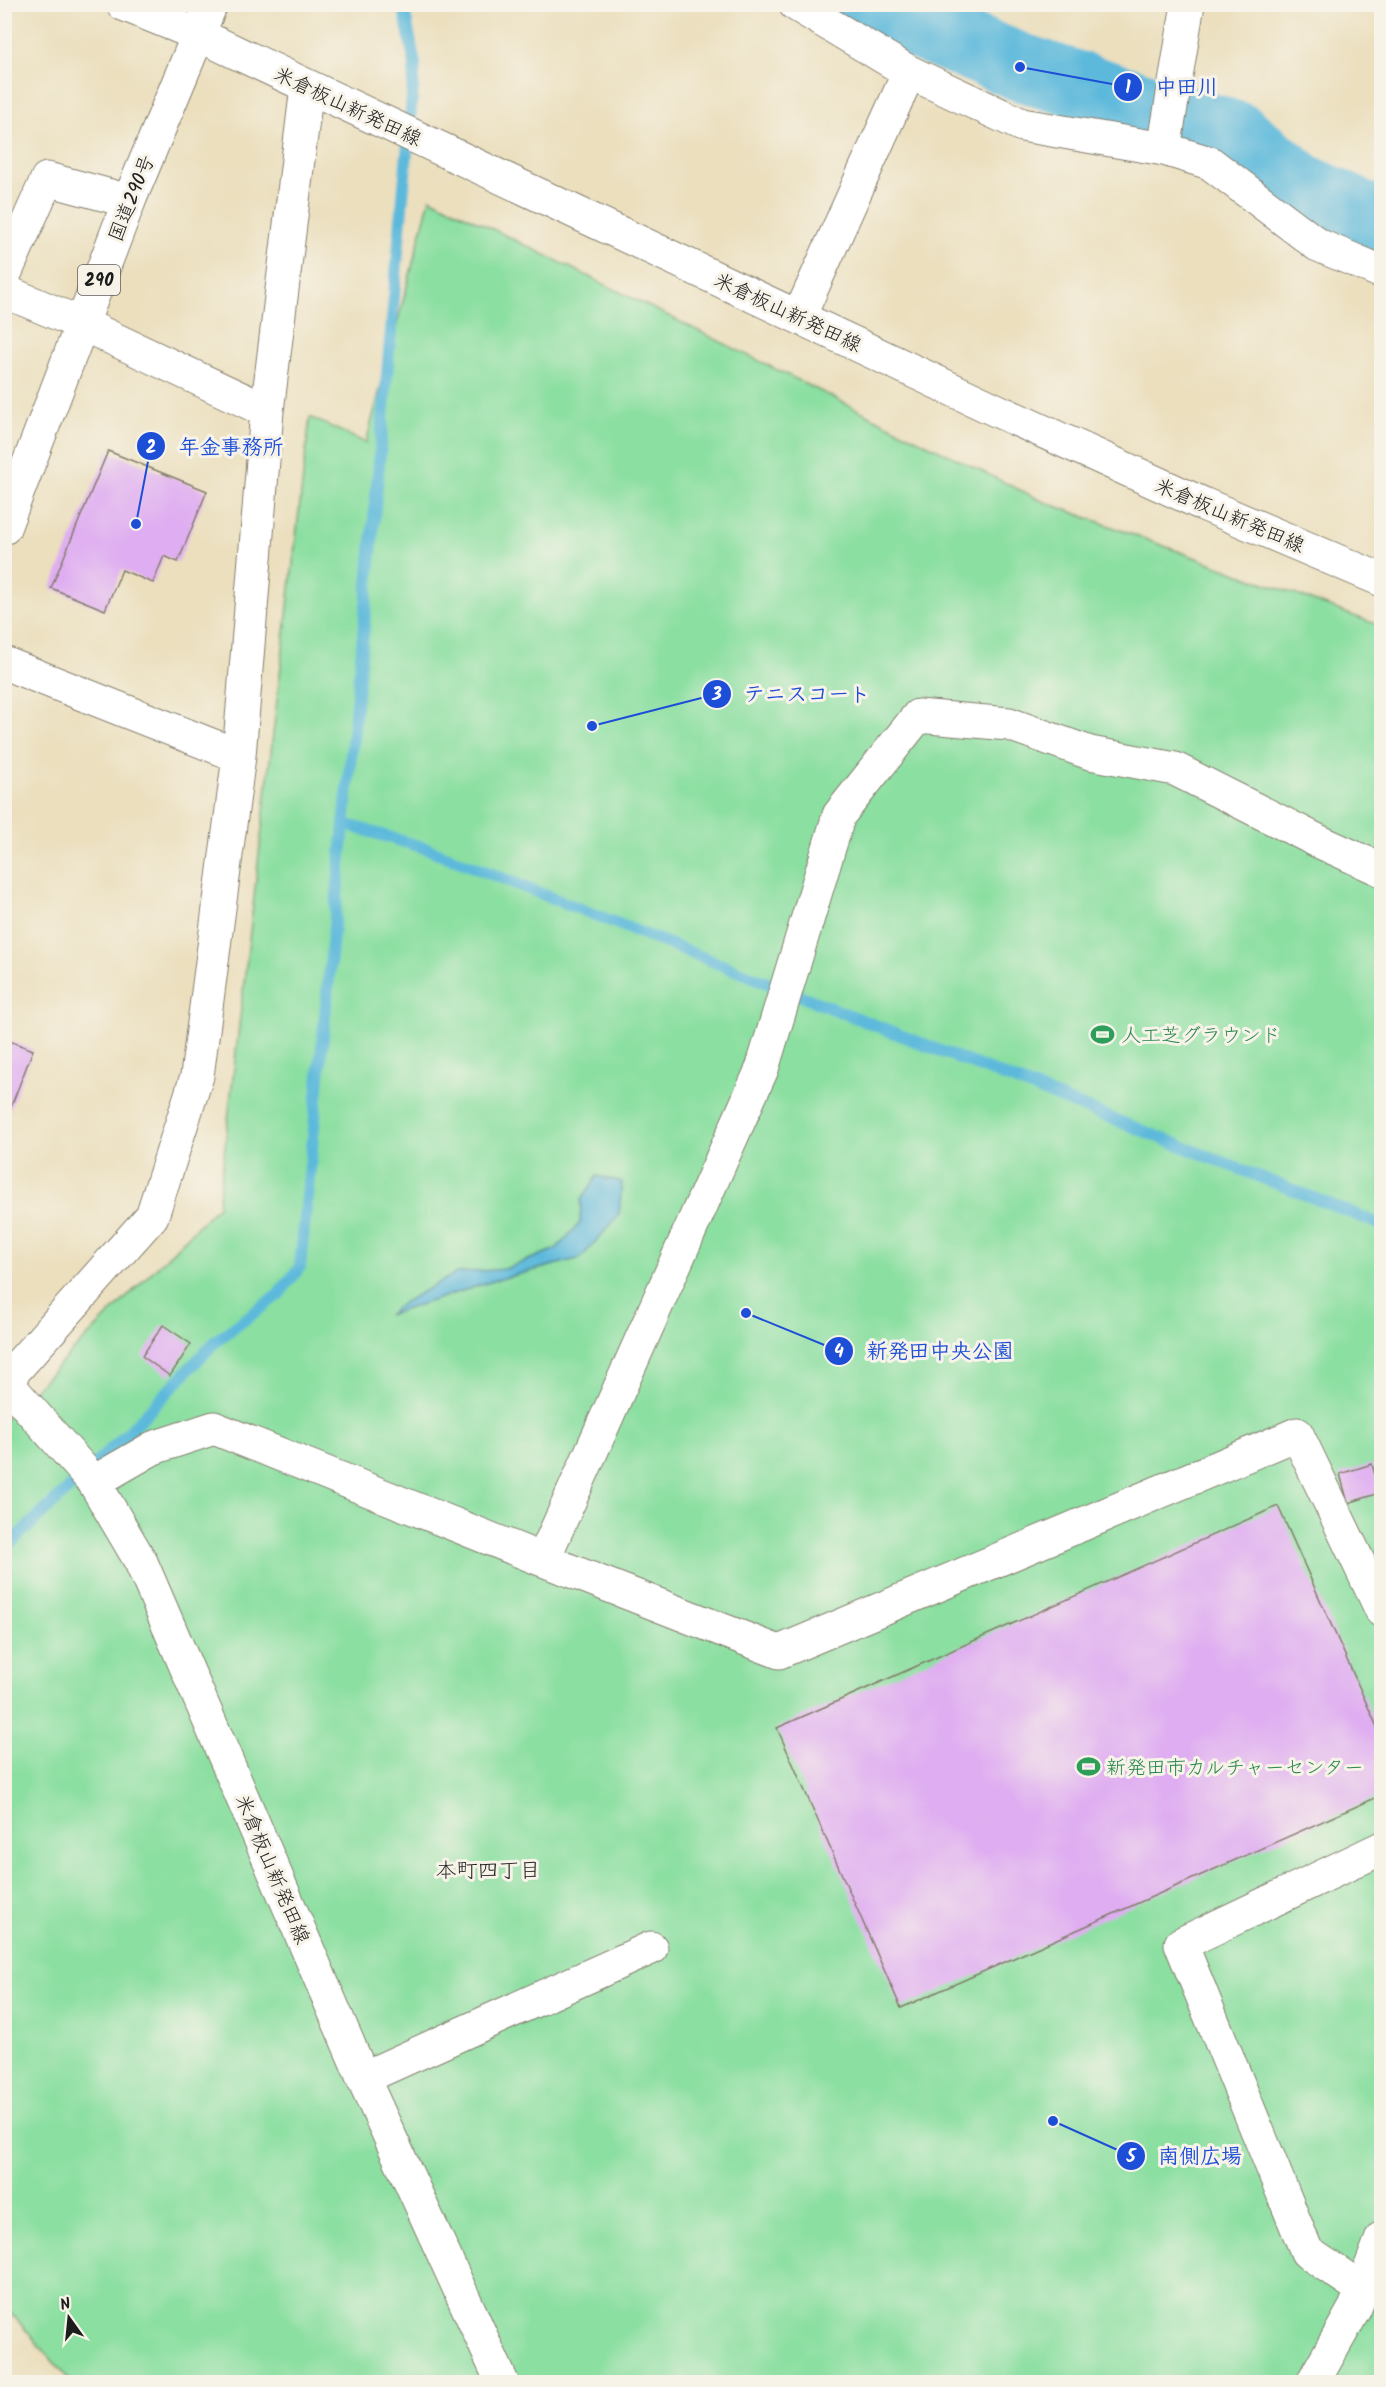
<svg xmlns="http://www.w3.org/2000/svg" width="1386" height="2387" font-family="Kalam,'Klee One',sans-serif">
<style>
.green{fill:#8bdfa1;stroke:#547e5e;stroke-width:1.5}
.water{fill:#5db9db;stroke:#3c6a7c;stroke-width:1.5}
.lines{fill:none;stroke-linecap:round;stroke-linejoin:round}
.stream{stroke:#5db9db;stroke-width:12}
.river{stroke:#5db9db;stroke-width:68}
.building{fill:#dfadf1}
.minor-casing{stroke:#847e6d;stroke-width:35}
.major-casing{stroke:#847e6d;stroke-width:35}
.highway-casing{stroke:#847e6d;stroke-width:35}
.minor{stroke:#fff;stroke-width:33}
.major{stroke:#fff;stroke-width:33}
.highway{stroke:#fff;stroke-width:33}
.labels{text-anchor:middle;stroke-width:6;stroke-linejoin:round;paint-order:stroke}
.shield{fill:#f7f3e8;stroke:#5e5c59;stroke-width:1.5}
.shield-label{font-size:18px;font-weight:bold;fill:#1c1c1c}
.street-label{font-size:20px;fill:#1c1c1c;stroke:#f7f3e8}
.leisure-label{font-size:20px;fill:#27864d;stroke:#f7f3e8;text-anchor:start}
.neighbourhood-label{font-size:21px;fill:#1c1c1c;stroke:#f7f3e8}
.leader{fill:none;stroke:#1d4ed8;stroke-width:2}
.callout-dot{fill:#1d4ed8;stroke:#f7f3e8;stroke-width:2}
.mark-label{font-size:18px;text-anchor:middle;font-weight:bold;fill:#fff}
.callout-label{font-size:21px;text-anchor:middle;font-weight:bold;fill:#1d4ed8;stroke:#f7f3e8;stroke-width:6;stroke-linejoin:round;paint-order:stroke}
</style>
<rect width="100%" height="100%" fill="#f7f3e8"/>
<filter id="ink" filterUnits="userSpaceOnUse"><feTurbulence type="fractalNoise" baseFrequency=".0167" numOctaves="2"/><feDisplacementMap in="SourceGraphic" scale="12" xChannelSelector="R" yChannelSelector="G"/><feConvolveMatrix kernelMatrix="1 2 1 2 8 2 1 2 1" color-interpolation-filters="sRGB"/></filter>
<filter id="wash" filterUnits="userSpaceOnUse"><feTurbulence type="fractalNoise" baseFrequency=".008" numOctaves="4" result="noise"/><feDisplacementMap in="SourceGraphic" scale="24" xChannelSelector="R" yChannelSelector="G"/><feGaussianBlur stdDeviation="1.35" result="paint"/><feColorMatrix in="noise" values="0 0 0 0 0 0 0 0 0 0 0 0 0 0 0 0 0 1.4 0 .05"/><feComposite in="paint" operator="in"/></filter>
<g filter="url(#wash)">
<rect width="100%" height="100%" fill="#ebdfbe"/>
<!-- green -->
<path class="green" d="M430,198l612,303 339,125 1,1743 -6,13h-1305l-66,-76 -1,-886 214,-214 92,-789 56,26z"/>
<!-- water -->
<path class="water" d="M597,1176l25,6 -3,33 -38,43 -88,23 -105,34 16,-13 52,-29 49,-4 51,-20 24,-26 1,-23z"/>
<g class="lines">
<!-- stream -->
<path class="stream" d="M345,824l83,25 954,376
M4,1549l119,-111 94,-98 61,-45 22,-28 68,-682 47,-521 -12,-60"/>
<!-- river -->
<path class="river" d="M864,4l156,63 218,69 62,50 82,38"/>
</g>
<g id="blocks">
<!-- building -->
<path class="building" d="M108,451l99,40 -29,71 -14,-6 -11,27 -31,-13 -17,40 -54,-22z
M4,1039l29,11 -28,72h-1z
M163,1325l28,19 -21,32 -28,-20z
M1372,1464l8,29 -32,10 -8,-29z
M1278,1506l104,232v57l-481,213 -124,-280z"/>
</g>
</g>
<g filter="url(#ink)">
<use href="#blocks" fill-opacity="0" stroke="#847e6d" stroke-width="1.5"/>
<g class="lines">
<defs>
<path id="minor" d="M123,4l76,31
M795,4l114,68 113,53 142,24 46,14 108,82 64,27
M1164,149l24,-145
M4,276l43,-97 82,22
M4,291l78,33 185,87
M799,317l110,-245
M4,663l235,93
M4,1382l148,-166 45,-140 42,-320 28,-345 40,-324
M94,1482l59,-34 61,-20 329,132 219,-491 77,-254 79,-99 91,8 81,29 85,16 143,72 64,29
M543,1560l236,92 518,-218 85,177
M363,2078l288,-130
M1362,2289l-55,-37 -126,-308 201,-96
M1313,2382l42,-74 27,-70"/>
<path id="major" d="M199,35l799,376 205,93 179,76
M4,1380l90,102 47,80 222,516 139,304"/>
<path id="highway" d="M4,528l125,-327 82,-197"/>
</defs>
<!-- minor casing -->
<use href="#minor" class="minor-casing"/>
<!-- major casing -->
<use href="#major" class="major-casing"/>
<!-- highway casing -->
<use href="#highway" class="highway-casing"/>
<!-- minor -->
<use href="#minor" class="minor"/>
<!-- major -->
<use href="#major" class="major"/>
<!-- highway -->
<use href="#highway" class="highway"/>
</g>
</g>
<!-- icons -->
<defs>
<symbol id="stadium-bare" viewBox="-9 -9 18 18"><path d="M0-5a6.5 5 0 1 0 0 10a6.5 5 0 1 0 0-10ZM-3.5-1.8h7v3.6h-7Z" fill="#2e9e5b" stroke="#f7f3e8" stroke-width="2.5" paint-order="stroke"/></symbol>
</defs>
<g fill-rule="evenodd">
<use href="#stadium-bare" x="1086" y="1018" width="33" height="33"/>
<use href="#stadium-bare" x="1072" y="1750" width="33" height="33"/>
</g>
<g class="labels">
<!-- shield labels -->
<rect class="shield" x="78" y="265" width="42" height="30" rx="4.5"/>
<g class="shield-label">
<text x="99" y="286">290</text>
</g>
<!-- street labels -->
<g class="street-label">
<text transform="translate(348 106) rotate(25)" y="7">米倉板山新発田線</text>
<text transform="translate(131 198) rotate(-68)" y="7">国道290号</text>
<text transform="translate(788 312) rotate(25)" y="7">米倉板山新発田線</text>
<text transform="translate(1230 515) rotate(23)" y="7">米倉板山新発田線</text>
<text transform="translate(273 1869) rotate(67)" y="7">米倉板山新発田線</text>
</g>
<!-- leisure labels -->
<g class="leisure-label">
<text x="1121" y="1042">人工芝グラウンド</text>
<text x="1106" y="1774">新発田市カルチャーセンター</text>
</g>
<!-- neighbourhood labels -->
<g class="neighbourhood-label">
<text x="488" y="1877">本町四丁目</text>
</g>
</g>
<!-- callouts -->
<path class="leader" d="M1020 67L1128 87M136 524L151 446M592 726L717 694M746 1313L839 1351M1053 2121L1131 2156"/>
<g class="callout-dot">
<circle cx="1020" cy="67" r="6"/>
<circle cx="136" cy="524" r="6"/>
<circle cx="592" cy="726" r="6"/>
<circle cx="746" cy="1313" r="6"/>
<circle cx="1053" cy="2121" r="6"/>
<circle cx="1128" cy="87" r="15"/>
<circle cx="151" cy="446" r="15"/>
<circle cx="717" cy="694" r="15"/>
<circle cx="839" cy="1351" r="15"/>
<circle cx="1131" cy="2156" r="15"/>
</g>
<g class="mark-label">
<text x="1128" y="93">1</text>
<text x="151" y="453">2</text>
<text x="717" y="700">3</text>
<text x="839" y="1357">4</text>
<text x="1131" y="2162">5</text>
</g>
<g class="callout-label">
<text x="1187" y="94">中田川</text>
<text x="231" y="454">年金事務所</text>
<text x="807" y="701">テニスコート</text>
<text x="940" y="1358">新発田中央公園</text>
<text x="1200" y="2163">南側広場</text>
</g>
<!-- margin -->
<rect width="1386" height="2387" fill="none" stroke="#f7f3e8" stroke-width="24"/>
<!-- north arrow -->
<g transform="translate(69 2318) rotate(345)" stroke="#f7f3e8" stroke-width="4.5" paint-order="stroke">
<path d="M0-4.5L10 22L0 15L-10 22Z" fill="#1c1c1c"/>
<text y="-9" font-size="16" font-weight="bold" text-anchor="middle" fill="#1c1c1c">N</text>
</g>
</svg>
